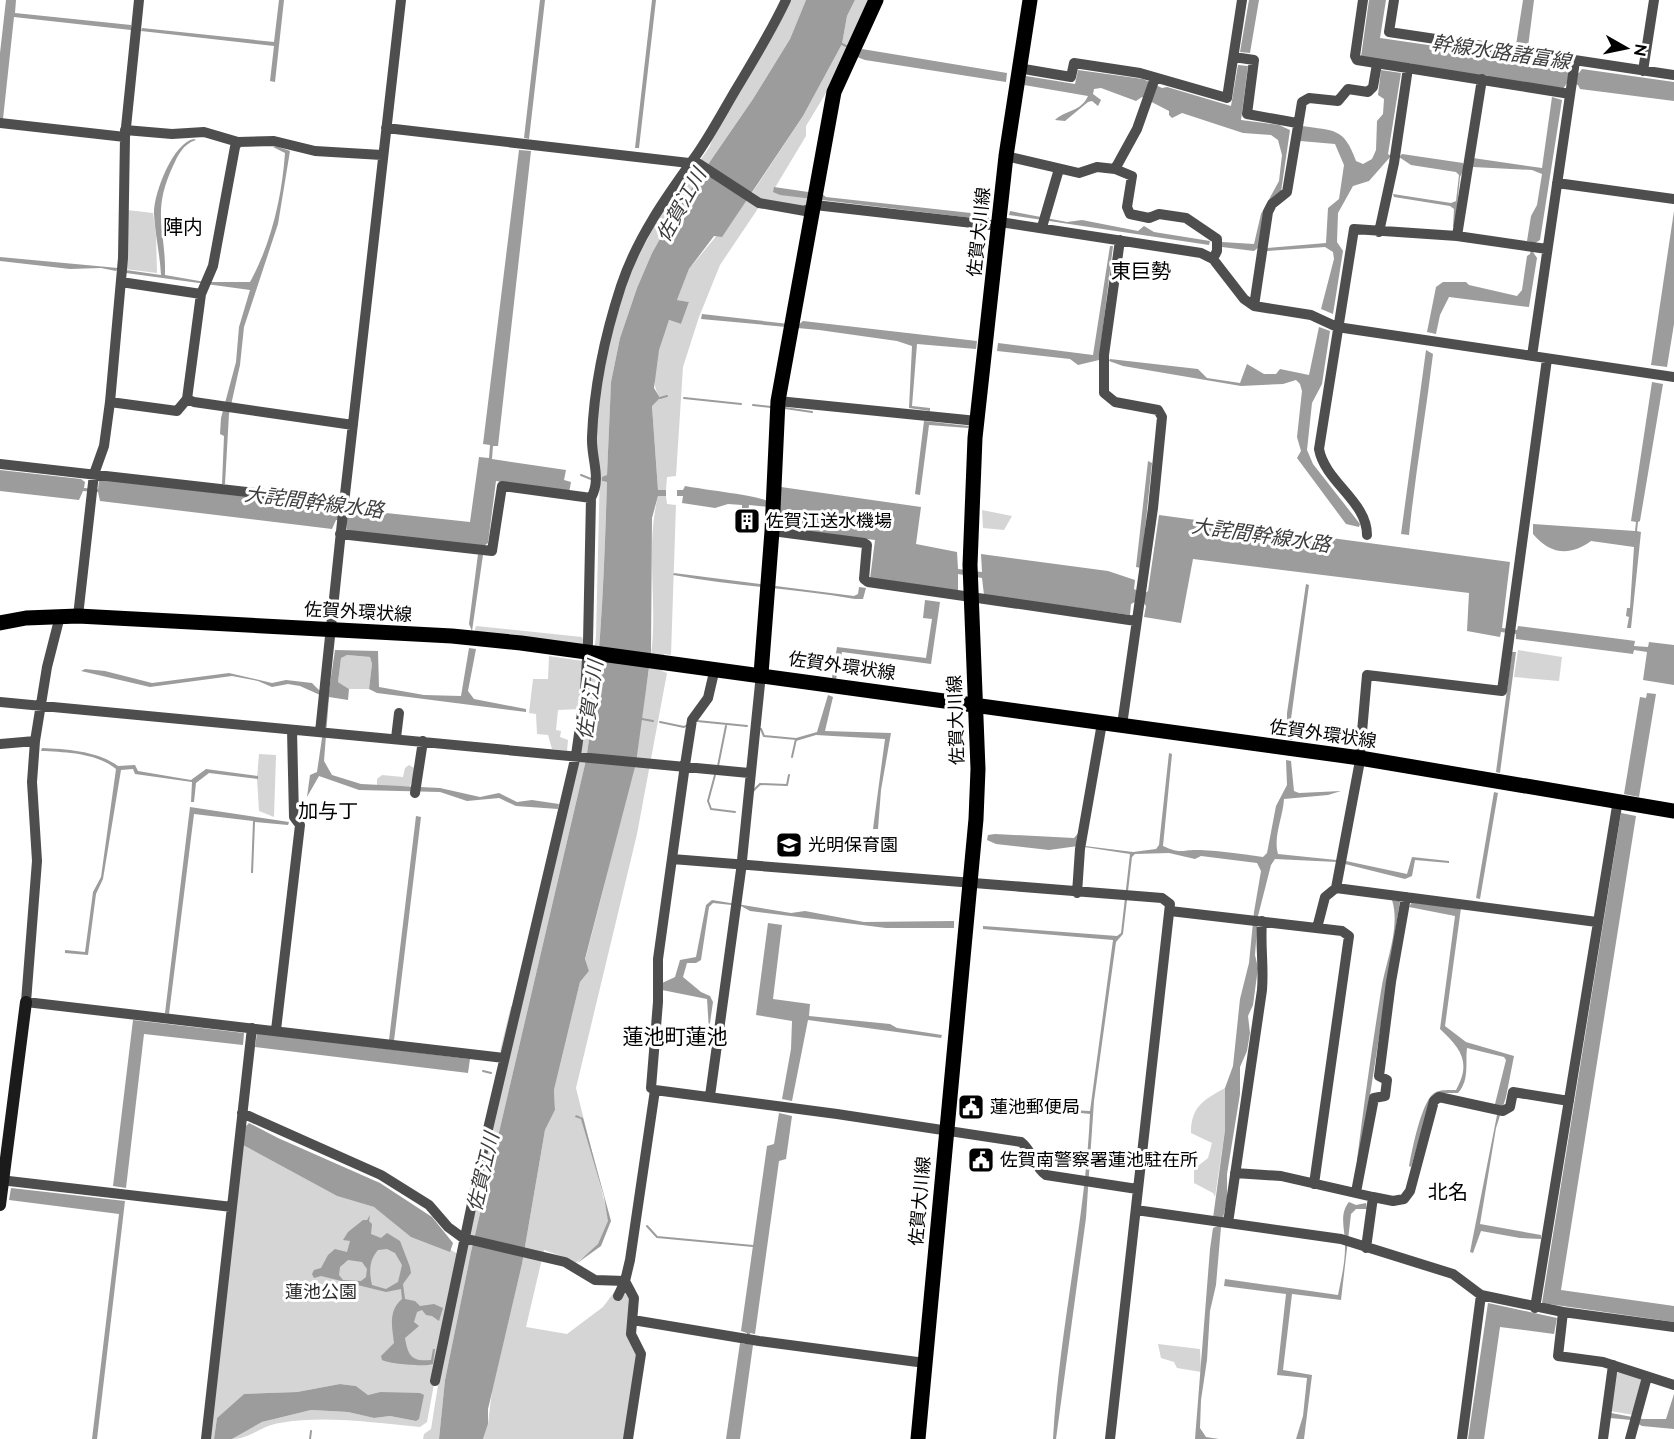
<svg xmlns="http://www.w3.org/2000/svg" width="1674" height="1439" font-family="Raleway,'Noto Sans JP',sans-serif">
<style>
.green{fill:#d5d5d5}
.water{fill:#9c9c9c;fill-rule:evenodd}
.lines{fill:none;stroke-linecap:round;stroke-linejoin:round}
.stream{stroke:#9c9c9c;stroke-width:2}
.street{stroke:#4e4e4e;stroke-width:10}
.secondary{stroke:#1b1b1b;stroke-width:12}
.primary{stroke:#000;stroke-width:15}
.labels{text-anchor:middle;stroke-width:6;stroke-linejoin:round;paint-order:stroke}
.street-label{font-size:18px;fill:#000;stroke:#fff}
.poi-label{font-size:18px;fill:#000;stroke:#fff;text-anchor:start}
.park-label{font-size:18px;fill:#2c2c2c;stroke:#fff}
.water-label{font-size:20px;font-style:italic;fill:#3d3d3d;stroke:#fff}
.neighbourhood-label{font-size:20px;fill:#000;stroke:#fff}
.quarter-label{font-size:21px;fill:#000;stroke:#fff}
</style>
<rect width="100%" height="100%" fill="#fff"/>
<!-- green -->
<path class="green" d="M790,0h16l-16,39 -37,60 -79,115 -22,39 -15,35 -17,50 -9,44 -4,93 -5,6 5,1c-3,93 -6,185 -21,278l-115,492 -26,128 -6,59h-16l1,-5 7,-5 13,-81 63,-290 -7,-7 11,-45h8l62,-255 15,-115 4,-168 -5,-29 5,-58 24,-96 44,-86 23,-25 19,-28 6,-18z
M855,0h17l-37,78 -29,48v10l-33,55 36,6 -3,12 -47,-2 -39,58 -21,52 -16,50 -7,109 -9,1 -1,13h-8l-6,-85 8,-7c-14,-21 1,-56 9,-78l12,4 8,-22 -12,-2 12,-31 63,-76 51,-77 39,-72 5,-28z
M127,210l26,3 3,22 1,38 -32,-4z
M658,496h8l1,8 9,1 -5,150 -7,-1 -2,17 5,2 -30,161 -61,254 33,132 -9,25 -26,19 -13,-8 -17,-6 -18,77 41,7 36,-27 12,-16 12,1 5,8 -3,34 10,19 -14,86h-142l5,-15 4,-34 30,-126 23,-134 10,-20 -1,-20 26,-108 9,-11 -4,-11c27,-101 51,-201 66,-304 7,-53 -6,-108 7,-160z
M982,510l30,6 -8,14 -21,-2z
M476,626l106,11 3,9 -111,-13z
M1518,650l44,7 -3,24 -45,-4z
M347,655l23,2 2,7 -3,25h-20l-11,-7 3,-25z
M549,656l34,5 -3,48 -22,1 -2,20 5,1 -1,6 8,3 -1,11 -15,-2 -4,-14 -11,-1 -1,-20 -7,-1 4,-34h15z
M259,754l17,1 -2,62 -15,-6 -2,-33z
M409,765l7,4 -6,17h-33v-7l5,-4 21,2 2,-9z
M1225,1088v42l-10,67 -2,-4 -19,-10v-14l14,-11 4,-15 -21,-10c0,-26 12,-33 34,-45z
M243,1145l94,51 37,11 84,47 -31,168 -7,5c-47,-4 -94,-12 -140,-4 -18,2 -30,16 -48,16l30,-17 49,-12 37,2 26,6 16,-2 26,5 -36,-29 -12,3 -12,-9 -16,-2 -43,8 -53,2 -27,24 -3,21h-4z
M1158,1344l42,5 1,23 -24,-4 -3,-6 -13,-4z
M1620,1371l24,9 -10,35 -24,-4 5,-37z"/>
<!-- water -->
<path class="water" d="M6,0h10l-1,13 116,12v5l-117,-13 -11,102h-3v-66z
M279,0h5l-9,82 -5,-1 4,-35 -133,-15 1,-3 132,14z
M540,0h5l-16,139 -5,-1z
M652,0h4l-17,148h-4z
M806,0h49l-8,16 -5,28 -39,72 -81,121 -8,-1 -25,33 -12,31 12,2 -8,22 -12,-4 -10,30 -5,38 6,10 -8,8 6,84h8v6h-8l-6,22 -1,135 -15,110 -51,196 4,12 -9,11 -26,108 1,20 -10,20 -23,134 -34,145v15l-5,15h-44l6,-59 26,-128 115,-492c15,-93 18,-184 21,-278l-5,-1v-4l5,-2 4,-93 9,-44 17,-50 15,-35 22,-39 79,-115 37,-60z
M1249,0h10l-9,53 -10,-1z
M1369,0h17l-6,38 186,27 2,6 11,2 3,-4 92,13v19l-94,-12 -2,-4 -11,-2 -4,6 -202,-32z
M1523,0h11l-6,47 -12,-2z
M862,49l145,24 -1,9 -141,-22 -8,-3z
M1238,65l10,1 -7,54 38,5 11,5 -9,62 -22,55 -5,4 -32,-4v-5l32,2 7,-30 18,-33 3,-26 -4,-15 -7,-5 -28,-2 -61,-20 -10,5 -3,-3v-4l-27,-14 -6,4 -35,-13 -7,1 -1,5 8,6 -3,6 -6,-5 -4,1 -23,19 -10,-1c10,-10 26,-8 33,-24l-64,-11 2,-9 49,8 3,-14 65,9 19,9 5,-1 64,19z
M1381,70l20,3 -13,81 3,2 -22,25 -16,5 -15,27 -1,29 6,9 -10,63 -12,-5 13,-50 -1,-7 -8,-5 -58,4v-3l59,-5 2,-35 11,-9 5,-34 -9,-21 -35,-3 2,-15c32,5 42,1 54,35l7,3 9,-5 4,-9 1,-29 6,-7 1,-15 -6,-4z
M1552,97l10,3 -22,140 -5,3 -2,9 4,6 -8,49 -80,-10 -9,18 -4,19 -9,-2 9,-45 7,-5h23l3,3 48,11 5,-6 5,-34 3,-2 3,-11 -6,-2 4,-25 6,-11 5,-31 -10,-4 -59,-3v-9l69,10z
M194,139l2,1c-13,4 -18,15 -23,26 -22,47 -7,63 -8,109l40,7h45c21,-38 32,-85 35,-129l-12,-6 3,-1 14,5 -12,73 -34,103 -4,38 -11,49 -4,70h-3l2,-48 -4,-2 1,-16 15,-56 3,-35 11,-37 -124,-17v-3l35,5c-1,-21 -6,-41 -7,-61 -1,-19 19,-72 40,-75z
M519,150l12,1 -33,295h-5l-1,13 74,11 -2,10 7,2 -2,11 -73,-12 -8,62 -4,3 -137,-15 -1,-10 -10,-1 -4,9 -232,-28 -2,-9 -15,-1 -4,9 -79,-9v-21l81,9 4,3 -1,6 14,1 1,-8 4,-2 229,26 5,4v7l10,1 2,-8 121,13 9,-65 10,1 1,-13 -7,-1z
M1402,154l61,9 2,4 -5,10 -5,49 -2,1 1,-18 -4,-3 -56,-9 -1,-3 58,9 5,-2 3,-26 -3,-3 -45,-7 -12,-8z
M774,187l48,7 4,3 163,18v5l-209,-25 -7,-3z
M1010,211l57,11 15,-2 56,11 6,-5 10,6 56,9 -1,4 -200,-30z
M1674,211v113l-7,43 -16,-2z
M1110,246h3l-14,114 -21,5 -8,-6 -73,-8 1,-8 95,12z
M0,257l118,11 -2,3 -15,-3 -31,1 -70,-8z
M702,314l96,11 5,-4 174,20 -1,8 -59,-5 -5,62 18,2v3l-21,-3 3,-62 -15,-5 -78,-11 -118,-11z
M1319,327l11,4 -8,53 -10,19 -5,47 6,14 47,60 -1,3 -13,-3 -49,-66 4,-7 -4,-14 5,-46 -2,-7 -4,-4 -13,4 -42,2 -118,-20 -14,-5 1,-2 88,10 9,9 33,5 7,-19 17,10h12l4,-5 29,6z
M1426,350l7,4c-7,60 -18,120 -24,181l-8,-1z
M1652,382l11,2 -23,137 -2,1 -1,9 4,1 -10,96h-4l2,-11 -3,-1 1,-8h3l4,-61 -43,-6c-22,16 -41,13 -58,-7v-10l102,7 1,-9 -5,-1z
M924,421l45,5 -1,2 -39,-3 -9,70 -5,-1z
M1148,461l4,2 -11,105 -5,-1z
M685,486c14,3 76,10 82,15l14,-14 140,20 -5,37 41,8 1,17 24,3 -1,-18 127,17 27,9 -1,9 10,5 4,-3 11,-76 351,47 -8,66 15,2 1,-4 110,14 7,1 -1,5 14,1 1,-5 25,3v40l-31,-5 4,-28 -13,-2 -1,4 -117,-15v-5l-15,-2 -1,5 -33,-6 2,-38 -276,-34 -12,64 -37,-6 2,-11 -3,-4 -6,-1 -6,3 -1,11 -146,-20 -2,-17 -24,-4v17l-88,-12 5,-39 -96,-12 1,-20 -31,-3 -1,7h-6v-7l-14,-1 -13,4 -33,-5 1,-7h-6v-6h6z
M478,554l5,1 -11,76 -3,-7z
M674,573l180,23 4,-2 1,-7 7,1 -3,11h-8c-60,-10 -121,-13 -182,-24z
M1306,584l3,1 -18,134 6,5 -5,16 -5,-1v-26z
M925,600l15,2 -9,62 -89,-12 -6,27 -4,-1 5,-31 89,11 6,-39 -9,-1z
M469,648l7,1 -8,42 6,8 52,10v3l-149,-19 -8,-4 3,-25 -2,-7 -23,-2 -6,3 -3,24 11,7 -1,11 -19,-3 -5,64 8,14 29,9 79,4 40,9 19,-4 18,9 15,-2 27,4 -1,5 -42,-3 -17,-8 -32,3 -27,-9 -81,-2 -40,-14 -12,21 3,-22 7,-3 18,-122 43,1 1,36 45,8 37,1z
M1512,652h4l-16,121 -4,-1z
M85,669l20,2 47,12 77,-10 43,10 14,-3 26,3 9,9 -1,3 -20,-9 -12,-2 -16,3 -14,-6 -26,-5 -82,11 -69,-16z
M1647,693l9,1 -17,103 -15,-3 16,-97 6,1z
M828,695l5,2 -8,34 66,2 -10,57 -3,39h-5l12,-90 -69,-4 -20,6v-3l21,-6z
M42,748c24,1 56,3 76,18l17,-1 3,6 53,9 15,-11 52,7v3l-49,-6 -13,10 -2,19h-3l1,-20 -57,-8 -2,-5 -12,1 -18,109 -7,15 -8,61 -23,-2v-3l20,2 8,-60 8,-15 15,-108c-19,-16 -51,-17 -75,-18z
M1169,753l3,1 -9,92c19,9 19,3 37,4 21,1 42,4 63,7l4,-4 9,-47 11,-21 -1,-25 5,1 3,30 5,2 42,-2 -13,4 -44,4c-1,18 -11,38 -6,55l68,7 61,13 5,-17 37,4v2l-34,-3 -3,16 -7,3 -68,-17 -62,-3 -4,6 -13,51 -3,39 3,13 -5,37 -5,11 2,17 -3,18 -7,16v27l-13,80v26l-6,27 -5,58 -6,26 -3,49 -6,40 -1,28 6,9 13,2h-24l15,-190 3,-21 5,-2 -5,-8 12,-88v-42l8,-22 7,-67 9,-36 5,-51 7,-41 -4,-8 -56,-7 -6,3 -26,-6 -34,1 -3,3 -9,77 -7,8 -22,159 -8,117 -30,221h-3c6,-109 32,-216 37,-325l-55,-6 55,3 23,-171 -130,-11v-3l134,10 4,-3 9,-79 -52,-8 -29,4 -53,-6 -9,-4 1,-5 7,-1 79,4 6,-7 5,15 48,6 23,-3 3,-4z
M1494,792l4,1 -18,106 -4,-1z
M190,807l99,15 -1,3 -33,-3 -2,51h-2l2,-52 -59,-7 -25,200 -4,-1z
M1621,813l15,3 -75,474 113,16v16l-132,-19z
M416,816l5,1 -27,224 -5,-1z
M712,900l79,13 14,-2 59,11 90,-1v7h-68l-136,-17 -9,-5 -28,-3 -4,4 -8,53 -5,3h-9l-4,14 18,15 9,4 3,6 -4,28 -2,-31 -45,-9v-7l13,-6 5,-17 16,-3 10,-52z
M1392,900l8,1 -40,259h-3c7,-57 15,-113 24,-169 4,-28 20,-63 11,-91z
M1412,902l49,6 -16,118 21,16 48,14 -8,41 -10,31 -16,96 61,11v4l-21,-1 -39,-7 -8,22 -3,-1 27,-137 -2,-11 11,-44 -2,-3 -37,-9c-2,14 3,32 -9,45h-18l-11,13 -18,61 -2,-1c3,-16 12,-62 24,-72 5,-5 16,-4 23,-4 16,-28 4,-42 -16,-61l15,-113 -46,-9z
M768,923l14,2 -9,74 37,5 -1,12 81,8 7,4 45,7 -1,3 -133,-18 -16,81 -10,-2 9,-50 1,-28 -36,-6z
M133,1020l111,13 -1,12 -99,-11 -18,154 -13,-2z
M257,1033l213,26 -2,14 -213,-26z
M779,1113l13,3 -6,43 -7,2 -24,173 -5,-1 -2,11 5,1 -13,94h-14l14,-96 5,1 2,-11 -6,-2 26,-185 7,-2z
M576,1115l7,3 28,103 -10,25 -25,18 22,-20 10,-23 -4,-24 -23,-78 -6,-2z
M249,1123l29,15 102,45 52,34 21,26 -3,9 -39,-15 -37,-30 -37,-11 -94,-51 1,-17z
M11,1188l114,13 -28,238h-5l27,-225 -110,-14z
M1349,1202l7,3 10,-2 1,6h-11l-5,5 -10,86 -49,-6 -9,76 29,5 -8,64h-8l7,-23 4,-38 -30,-3 9,-81 -62,-8 1,-7 113,16c3,-15 7,-32 7,-47 1,-16 -7,-33 4,-46z
M370,1215l-1,6 3,3 -1,10 10,4 6,-5 13,8 10,26 1,6 -8,11 2,15 10,2 5,5 14,-2 9,4 -4,13 -7,-5 -6,-1 -4,-5 -5,2 -3,10 5,4 -14,12c3,18 7,24 26,22l2,-11h2l-2,15c-8,3 -43,0 -51,-4l-1,-4 13,-13c-2,-17 -6,-32 8,-44l-1,-10 -15,3 -65,-16 -7,2 -2,-4 2,-4 7,-2 7,-13 7,-6 12,3 3,-11 -7,-1 5,-8 15,-12h4zM387,1249l8,4 7,12 -4,17 -12,7 -14,-4c-3,-13 -3,-25 6,-35zM348,1260l14,2 5,7 -1,8 -5,4 -18,-1 -4,-5 1,-8z
M1488,1303l69,15 -3,16 -54,-7 -16,112h-16z
M340,1384l16,2 12,9 12,-3 40,1 4,2 -5,24 -3,2 -26,-5 -16,2 -26,-6 -37,-2 -49,12 -30,17h-18l3,-21 27,-24 53,-2z
M1674,1394v35l-32,-3 -11,-6 -21,-2 1,-5 32,6h23z"/>
<g class="lines">
<!-- stream -->
<path class="stream" d="M842,44l4,2
M660,398l7,-2
M684,398l57,6
M753,405l18,2
M785,408l27,4
M581,475l10,4
M642,719l11,2
M697,721l50,5
M660,722l24,5 5,-3
M761,729l3,7 32,3 -4,18
M718,766l8,-40
M715,775l-7,26 3,8 24,3
M753,791l7,-7 27,1 2,-10
M483,1071l8,2
M647,1226l10,11 96,9
M310,1439l1,-8"/>
<!-- street -->
<path class="street" d="M1363,0l-8,56 2,4 213,34
M1394,0l-5,32 285,43
M1234,57l20,3 -7,54 50,9
M1018,68l53,9 3,-14 66,10 87,25 15,-98
M1643,71l11,-71
M0,123l125,14
M386,128l303,35
M125,130l47,4 32,-2 34,10
M1006,156l73,17 18,-6 18,2 22,-40 18,-51
M693,160l66,43 46,8 10,-6 184,21
M1115,169l17,7 -5,31 3,7 19,4 10,-4 27,4 31,21v12l-4,8
M1557,183l117,16
M1000,222l201,31 12,6 31,40 10,7 57,9 26,12 337,50
M1042,227l17,-58
M1379,232l15,-69 14,-95
M1457,236l25,-157
M1120,240l-16,115v38l11,9 43,8 4,7 -9,91 -31,217
M121,282l80,12
M1254,306l14,-94 4,-8 15,-12 15,-90 7,-4 29,3 10,-12 20,3 5,-5 4,-23
M1532,356l43,-295
M187,399l7,3 159,23
M778,401l199,20
M110,402l67,9 10,-12 14,-105 12,-28 22,-119 3,-5 36,-1 41,10 67,4
M0,464l344,39 -24,229
M344,503l57,-503
M772,531l92,12 3,2 -3,34 4,3 268,39
M340,534l152,17 10,-65 89,12
M1367,535c0,-34 -42,-53 -48,-86l35,-220 103,7 90,13
M60,616l-13,51 -12,74 -3,41 5,79 -11,141 478,56
M78,616l16,-142 10,-28 6,-44 13,-144 2,-121 14,-137
M0,702l749,71
M396,738l3,-25
M0,744l35,-3
M415,793l8,-52
M672,859l490,39 8,6 -60,535
M1336,888l23,-122 8,-91 135,16 45,-332
M1077,893l3,-44 22,-126
M1170,911l172,20 7,5 -35,248
M1317,928l8,-31 11,-9 261,34
M276,1030l24,-205 -6,-8 -2,-87
M655,1090l182,24 184,28c12,9 13,25 25,33l91,14
M710,1096l31,-226 20,-196
M242,1113l139,62 48,30 19,22 15,11 102,24 30,18 30,1
M1235,1173l46,3 92,21 -7,51
M0,1180l232,27
M1356,1192l18,-94 11,-2 2,-16 -8,-4 12,-94 15,-85
M1373,1197l20,4 11,-2 6,-8 24,-90 5,-4 64,14 7,-4 3,-15 56,9
M1136,1210l205,29 112,35 28,21 82,17 -5,44 45,6 71,23
M1228,1223l34,-233c2,-24 -2,-45 0,-69
M625,1281l9,17 -3,36 10,20 -13,85
M618,1296l7,-15 5,-21 25,-170 -4,-2 7,-86v-43l27,-194 7,-45 16,-22 7,-30
M1535,1308l83,-508
M1563,1312l111,15
M633,1320l126,21 166,22
M435,1381l49,-235 92,-391 9,-63 3,-50 3,-144c11,-20 0,-39 1,-61 2,-51 13,-102 29,-151 16,-48 45,-89 74,-129 15,-21 27,-44 40,-66 18,-30 36,-59 51,-91
M206,1439l46,-411
M1462,1439l19,-144
M1603,1439l10,-74
M1630,1439l17,-62"/>
<!-- secondary -->
<path class="secondary" d="M0,1205l26,-203"/>
<!-- primary -->
<path class="primary" d="M0,623l26,-5 52,-2 374,20 69,7 839,115 314,53
M761,674l11,-143 6,-130 56,-309 42,-92
M918,1439l58,-620 2,-50 -8,-204 5,-127 31,-282 24,-156"/>
</g>
<!-- icons -->
<defs>
<symbol id="building-square" viewBox="-11 -11 22 22"><rect x="-9" y="-9" width="18" height="18" rx="4" fill="#000" stroke="#fff"/><path d="M-4-6H4V6H1V3H-1V6H-4ZM-2.5-4.3h1.7v1.8h-1.7ZM.8-4.3h1.7v1.8H.8ZM-2.5-1h1.7V.8h-1.7ZM.8-1h1.7V.8H.8Z" fill="#fff"/></symbol>
<symbol id="school-square" viewBox="-11 -11 22 22"><rect x="-9" y="-9" width="18" height="18" rx="4" fill="#000" stroke="#fff"/><path d="M0-5L7-2L0 1L-7-2ZM-4 1L0 2.5L4 1V4Q0 6-4 4Z" fill="#fff"/></symbol>
<symbol id="civic-square" viewBox="-11 -11 22 22"><rect x="-9" y="-9" width="18" height="18" rx="4" fill="#000" stroke="#fff"/><path d="M-.6-6.5H3V-4.5H.6V-3L4-1V1h2V6H-6V1h2V-1L-.6-3ZM-1.2 2.5V6h2.4V2.5Z" fill="#fff"/></symbol>
</defs>
<g fill-rule="evenodd">
<use href="#building-square" x="732" y="506" width="30" height="30"/>
<use href="#school-square" x="774" y="830" width="30" height="30"/>
<use href="#civic-square" x="956" y="1092" width="30" height="30"/>
<use href="#civic-square" x="966" y="1145" width="30" height="30"/>
</g>
<g class="labels">
<!-- street labels -->
<g class="street-label">
<text transform="translate(979 232) rotate(-84)" y="6">佐賀大川線</text>
<text transform="translate(358 612) rotate(3)" y="6">佐賀外環状線</text>
<text transform="translate(842 666) rotate(8)" y="6">佐賀外環状線</text>
<text transform="translate(956 720) rotate(-92)" y="6">佐賀大川線</text>
<text transform="translate(1323 734) rotate(8)" y="6">佐賀外環状線</text>
<text transform="translate(920 1201) rotate(-85)" y="6">佐賀大川線</text>
</g>
<!-- poi labels -->
<g class="poi-label">
<text x="766" y="527">佐賀江送水機場</text>
<text x="808" y="851">光明保育園</text>
<text x="990" y="1113">蓮池郵便局</text>
<text x="1000" y="1166">佐賀南警察署蓮池駐在所</text>
</g>
<!-- park labels -->
<g class="park-label">
<text x="321" y="1298">蓮池公園</text>
</g>
<!-- water labels -->
<g class="water-label">
<text transform="translate(1501 52) rotate(8)" y="7">幹線水路諸富線</text>
<text transform="translate(681 205) rotate(-61)" y="7">佐賀江川</text>
<text transform="translate(314 502) rotate(7)" y="7">大詫間幹線水路</text>
<text transform="translate(1261 535) rotate(8)" y="7">大詫間幹線水路</text>
<text transform="translate(590 700) rotate(-82)" y="7">佐賀江川</text>
<text transform="translate(483 1172) rotate(-77)" y="7">佐賀江川</text>
</g>
<!-- neighbourhood labels -->
<g class="neighbourhood-label">
<text x="183" y="234">陣内</text>
<text x="1141" y="278">東巨勢</text>
<text x="328" y="818">加与丁</text>
<text x="1448" y="1199">北名</text>
</g>
<!-- quarter labels -->
<g class="quarter-label">
<text x="675" y="1044">蓮池町蓮池</text>
</g>
</g>
<!-- north arrow -->
<g transform="translate(1626 48) rotate(99)" stroke="#ffffff" stroke-width="4.5" paint-order="stroke">
<path d="M0-4.5L10 22L0 15L-10 22Z" fill="#000000"/>
<text y="-9" font-size="16" font-weight="bold" text-anchor="middle" fill="#000000">N</text>
</g>
</svg>
